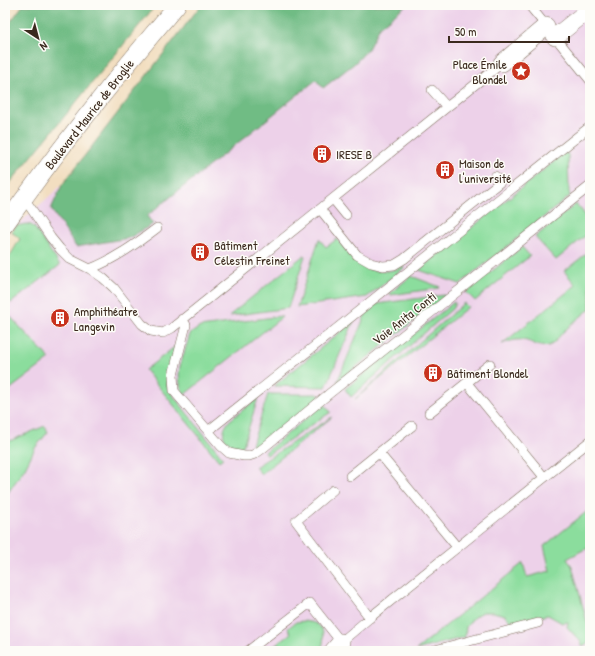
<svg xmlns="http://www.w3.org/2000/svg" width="595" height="656" font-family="'Patrick Hand',sans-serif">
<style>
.built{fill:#edd1e9}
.green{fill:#8bdd9d;stroke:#63845e}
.forest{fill:#70bc84;stroke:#567351}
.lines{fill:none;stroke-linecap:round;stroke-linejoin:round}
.lane-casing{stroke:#7b6957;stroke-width:10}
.street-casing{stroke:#7b6957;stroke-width:18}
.lane{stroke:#fff;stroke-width:9}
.street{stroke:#fff;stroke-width:17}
.labels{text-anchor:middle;stroke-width:3;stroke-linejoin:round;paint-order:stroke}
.poi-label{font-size:13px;fill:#3b2a1e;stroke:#fdfcf7;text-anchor:start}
.street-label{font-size:13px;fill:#3b2a1e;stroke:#fdfcf7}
</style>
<rect width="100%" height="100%" fill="#fdfcf7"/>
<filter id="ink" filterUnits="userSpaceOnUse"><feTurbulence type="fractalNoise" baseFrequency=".025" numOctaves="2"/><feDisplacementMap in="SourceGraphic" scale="8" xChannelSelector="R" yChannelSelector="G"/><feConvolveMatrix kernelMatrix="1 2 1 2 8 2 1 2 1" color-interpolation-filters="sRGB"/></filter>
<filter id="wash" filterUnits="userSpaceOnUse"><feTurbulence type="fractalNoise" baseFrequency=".012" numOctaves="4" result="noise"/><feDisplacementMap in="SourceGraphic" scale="16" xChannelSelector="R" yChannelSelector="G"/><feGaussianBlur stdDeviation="0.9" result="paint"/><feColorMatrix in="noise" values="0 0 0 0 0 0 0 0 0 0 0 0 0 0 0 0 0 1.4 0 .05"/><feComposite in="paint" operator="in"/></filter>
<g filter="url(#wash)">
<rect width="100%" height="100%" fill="#f2dec0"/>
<!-- built -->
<path class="built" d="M201,5h389v646h-585v-387l15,-25 -8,-7 4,-6 46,-41z"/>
<!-- green -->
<path class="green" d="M566,152l2,3 1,37 1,4 -110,88 -41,-14z
M576,204c2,3 5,5 7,8 2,3 7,18 7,20l-34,28 -21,-23z
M26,224l5,1 3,2 26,38 -49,38 -6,-3v-36l15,-25 -8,-7 4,-6z
M319,239l7,8 11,-8c13,15 20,29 41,32 9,1 17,-1 25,-5l1,2 -37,29 -70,10z
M522,247l8,9 -36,29 -19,16 -9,-9z
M590,251v58c-9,7 -18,15 -26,22 -5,5 -10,14 -16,15 -7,2 -13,-2 -18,-4 -10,-4 -18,-2 -28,2l74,-59 -12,-14z
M304,255l1,1 -17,52 -58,8v-1z
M411,276l29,11 -1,1 -48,7 -2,-1z
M444,295l1,1 -108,86 30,-71 9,-7z
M454,302l1,2 -3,5 -101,88 -6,-8z
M464,303l4,4 -113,92z
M5,311l45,48 -45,34z
M281,316l1,1 -98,78 -2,-4 -2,-7 -1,-10 1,-8 10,-32 10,-7z
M354,321l-28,66 -52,-1z
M177,345l-10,37v3l1,4 55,69 -4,3 -74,-91z
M268,394h50l2,3 -60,47 -9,4z
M258,398l-16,51c-16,-5 -25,-12 -13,-28z
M324,404l7,8 -64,43 -2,-3z
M332,417l-71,57 -6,-7z
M45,426l3,6 -13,16 -10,20 -20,29v-54z
M590,509v40h-5l-18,10 5,7 18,67v9l-8,4 -1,-4 -14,-15 1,-5 -6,1 -14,-8 -36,8 -7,-8 -12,-3h-10l-9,5 -8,10 -1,10 -49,13 107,-87 4,14 23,-6 -6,-25z
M304,621c4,1 9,1 13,3 9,6 7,18 4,27h-53l23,-18 -3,-5 8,-6z"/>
<!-- forest -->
<path class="forest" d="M23,5h133l-151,184v-160z
M201,5h205l-27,22 -11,22 -13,14 -32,25 -7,-8 -169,136 6,8 -24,14 -53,9 -25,-38 11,-24z"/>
</g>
<g filter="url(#ink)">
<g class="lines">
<defs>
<path id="lane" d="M529,5l61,75
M447,107l55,-44
M24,198l27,40 9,11 10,10 20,10 13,9 11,10 28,36 9,7 12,2 9,-5 275,-221 -15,-17
M333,199l13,16
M320,209l37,46 14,8 12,3 11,-1 10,-6 96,-77 -5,-6
M90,269c25,-10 46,-25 67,-41
M182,319l4,6 -13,50 1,16 47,55 8,7 15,3h5l6,-2 7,-5 68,-56 260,-207
M467,383l77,94
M429,413l61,-49
M208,431l379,-302
M379,453l78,94
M350,476l62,-50
M333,490l-37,31 74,97
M248,651l62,-48 31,39 32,-27 217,-174
M431,651l107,-28"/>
<path id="street" d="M555,37l35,-28
M502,63l44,-37
M5,225c53,-76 112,-149 172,-220
M333,651l8,-9"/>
</defs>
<!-- lane casing -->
<use href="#lane" class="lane-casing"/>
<!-- street casing -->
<use href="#street" class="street-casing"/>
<!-- lane -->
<use href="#lane" class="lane"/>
<!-- street -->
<use href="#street" class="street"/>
</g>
</g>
<!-- icons -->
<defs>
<symbol id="sight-disc" viewBox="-11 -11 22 22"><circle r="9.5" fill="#c8321e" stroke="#fdfcf7"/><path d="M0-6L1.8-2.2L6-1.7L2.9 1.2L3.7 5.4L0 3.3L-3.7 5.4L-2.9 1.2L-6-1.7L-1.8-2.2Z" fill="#fff"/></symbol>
<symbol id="building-disc" viewBox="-11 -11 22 22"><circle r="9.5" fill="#c8321e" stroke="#fdfcf7"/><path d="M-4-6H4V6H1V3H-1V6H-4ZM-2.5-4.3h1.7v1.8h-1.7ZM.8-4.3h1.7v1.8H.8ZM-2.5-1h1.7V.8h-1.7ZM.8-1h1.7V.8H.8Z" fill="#fff"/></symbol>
</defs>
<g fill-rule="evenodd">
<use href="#sight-disc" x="510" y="60" width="22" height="22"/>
<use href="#building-disc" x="311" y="143" width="22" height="22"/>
<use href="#building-disc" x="434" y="159" width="22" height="22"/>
<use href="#building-disc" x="189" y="241" width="22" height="22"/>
<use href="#building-disc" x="49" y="307" width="22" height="22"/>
<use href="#building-disc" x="422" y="362" width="22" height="22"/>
</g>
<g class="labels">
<!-- poi labels -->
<g class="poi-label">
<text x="507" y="69" text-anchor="end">Place Émile<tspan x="507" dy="15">Blondel</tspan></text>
<text x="336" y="159">IRESE B</text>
<text x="459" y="168">Maison de<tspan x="459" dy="15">l'université</tspan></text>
<text x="214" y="250">Bâtiment<tspan x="214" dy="15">Célestin Freinet</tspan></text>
<text x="74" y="316">Amphithéatre<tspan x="74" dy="15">Langevin</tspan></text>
<text x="447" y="378">Bâtiment Blondel</text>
</g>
<!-- street labels -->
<g class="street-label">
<text transform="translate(89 114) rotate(-52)" y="5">Boulevard Maurice de Broglie</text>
<text transform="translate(404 318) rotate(-38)" y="5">Voie Anita Conti</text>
</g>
</g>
<!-- margin -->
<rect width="595" height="656" fill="none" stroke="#fdfcf7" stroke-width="20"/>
<!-- north arrow -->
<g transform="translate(38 38) rotate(144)" stroke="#fdfcf7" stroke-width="3" paint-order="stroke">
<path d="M0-3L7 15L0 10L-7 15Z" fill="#3b2a1e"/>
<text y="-6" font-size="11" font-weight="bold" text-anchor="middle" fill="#3b2a1e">N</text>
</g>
<!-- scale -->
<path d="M449 36v6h120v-6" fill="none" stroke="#3b2a1e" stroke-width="2"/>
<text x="455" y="36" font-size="12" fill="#3b2a1e" stroke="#fdfcf7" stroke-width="3" paint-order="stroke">50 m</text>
</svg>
